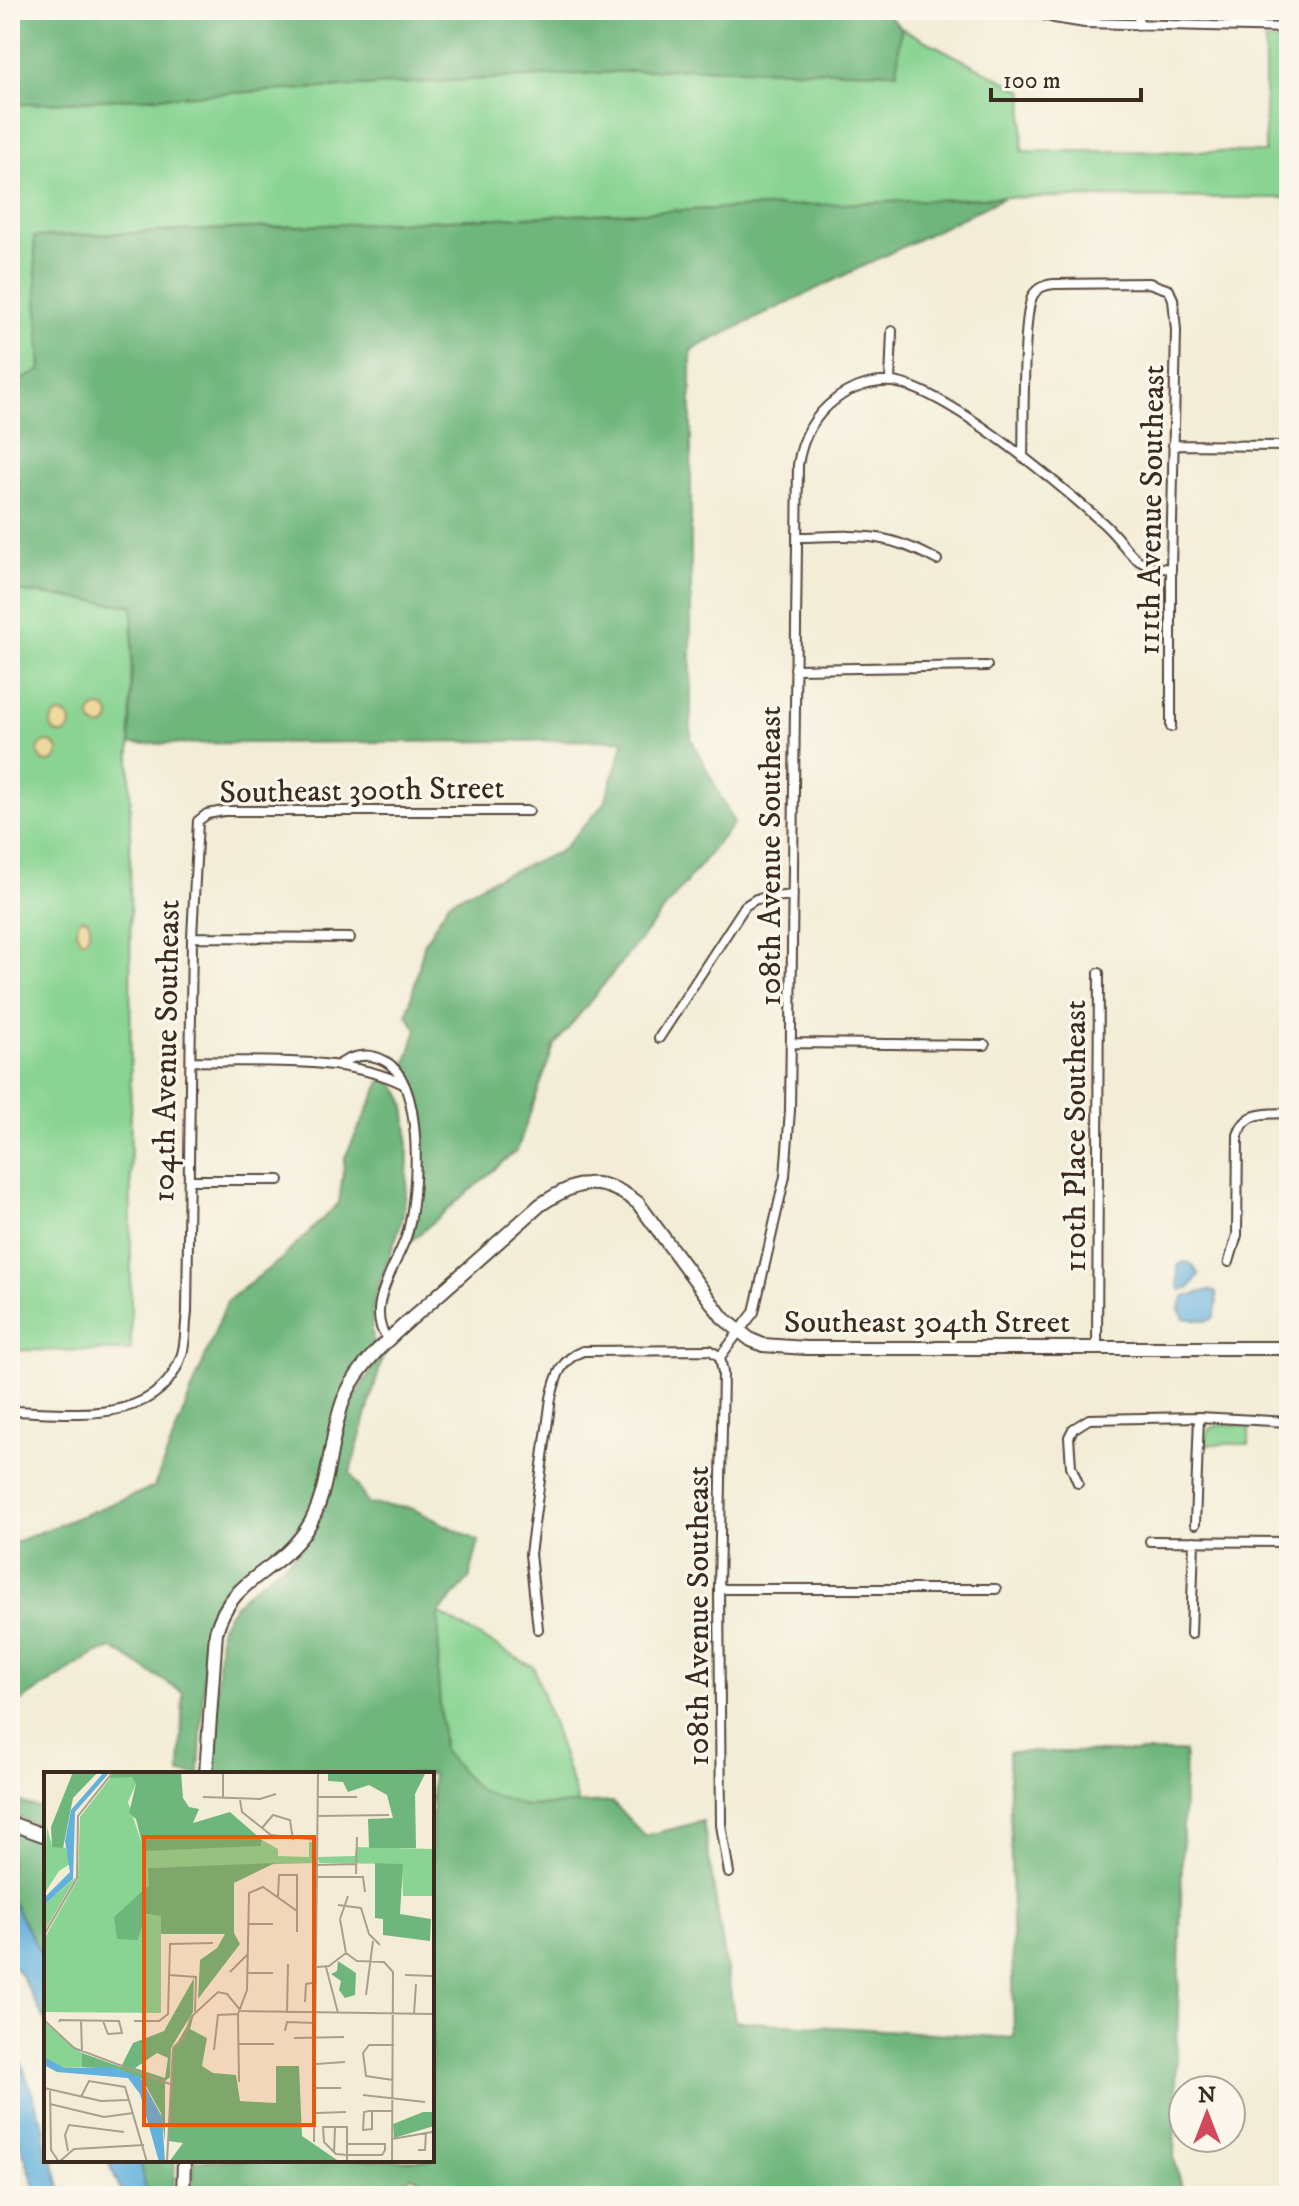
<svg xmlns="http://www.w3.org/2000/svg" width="1299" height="2206" font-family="'IM FELL DW Pica',serif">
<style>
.green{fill:#89d492;stroke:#627f58;stroke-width:2}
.forest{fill:#6eb67c;stroke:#54704d;stroke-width:2}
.sand{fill:#eeda9e;stroke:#94825e;stroke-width:2}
.water{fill:#62b0dc;stroke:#4e6d7d;stroke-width:2}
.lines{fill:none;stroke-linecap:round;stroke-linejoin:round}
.street-casing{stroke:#57473a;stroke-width:12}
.secondary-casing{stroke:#57473a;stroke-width:16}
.street{stroke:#fff;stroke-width:8}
.secondary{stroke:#fff;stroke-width:12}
.labels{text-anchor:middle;stroke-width:6;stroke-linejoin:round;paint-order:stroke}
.street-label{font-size:32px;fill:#3b2a1e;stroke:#fbf7ec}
.inset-road{fill:none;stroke:#a99f8d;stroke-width:2}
.view{fill:#e8590c;fill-opacity:0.15;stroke:#e8590c;stroke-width:4}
.inset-edge{fill:none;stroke:#3b2a1e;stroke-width:4}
</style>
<rect width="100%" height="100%" fill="#fbf7ec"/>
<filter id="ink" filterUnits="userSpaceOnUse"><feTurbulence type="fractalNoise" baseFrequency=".0125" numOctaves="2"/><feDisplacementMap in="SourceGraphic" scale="16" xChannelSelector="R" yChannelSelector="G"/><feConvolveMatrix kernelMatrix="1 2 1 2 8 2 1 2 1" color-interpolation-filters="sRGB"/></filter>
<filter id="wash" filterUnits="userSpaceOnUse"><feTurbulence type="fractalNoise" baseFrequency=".006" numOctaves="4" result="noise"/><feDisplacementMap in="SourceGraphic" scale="32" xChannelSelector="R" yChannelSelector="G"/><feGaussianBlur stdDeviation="1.8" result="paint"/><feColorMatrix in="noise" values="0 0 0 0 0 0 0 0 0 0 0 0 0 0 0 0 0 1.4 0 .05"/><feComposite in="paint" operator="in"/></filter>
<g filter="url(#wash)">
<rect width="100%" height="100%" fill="#f3edd7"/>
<!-- green -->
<path class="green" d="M901,28l123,63 -2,60 243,1v-111h24v157l-284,-1 -971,40 7,133 -31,16v-281l680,-37 206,4z
M10,590l123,16 -3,138 1,607 -121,-1z
M1222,1424l27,1v19h-46l6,-15z
M439,1613l95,55 45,137 -54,2 -47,-17 -35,-39 -5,-74z"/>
<!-- forest -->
<path class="forest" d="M10,10h872l19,18 -4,44 -207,-4 -680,37z
M1005,197l-314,153v388l43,85 -180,223 -37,104 -107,92 11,-42 3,-35 -4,-54 -14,-46 11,-36 -10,-14 18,-73 24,-40 40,-21 72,-30 43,-47 21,-64 -495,4 3,-138 -123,-16v-204l31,-16 -7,-133z
M383,1078c7,4 14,8 18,16 11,26 7,97 1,124 -10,43 -39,81 -28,126l-25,32 -31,113 -13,30 -18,22 -54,38 -13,14 -8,16 -6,26 -7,139h-19l3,-81 -71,-45 -17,6 -85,54v-164l144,-57 73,-186 53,-41 59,-57 6,-46z
M384,1353l-34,120 18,31 43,4 68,33 -10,38 -30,34 -1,64 5,74 35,39 47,16 87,-4 33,34 58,-15 32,200 279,17 -5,-286h176l-11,405 10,39h-726l-47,-20 -16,20h-203l2,-36h238v-386h-219l7,-145c20,-45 58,-51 85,-86 27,-34 28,-80 40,-121 7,-26 23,-47 39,-69z
M10,1799l36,11v17l-36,-12z
M10,1827l36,13v124l-36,-67z
M139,2160h36l-2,36h-26z"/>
<!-- sand -->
<path class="sand" d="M90 717a10 10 0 1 1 20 0a10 10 0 1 1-20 0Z
M51 724a10 10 0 1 1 20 0a10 10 0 1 1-20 0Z
M38 752a10 10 0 1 1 20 0a10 10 0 1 1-20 0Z
M83,918l5,2c4,7 2,17 -5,21l-4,-3 -3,-7 2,-10z"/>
<!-- water -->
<path class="water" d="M1185,1262l7,2 7,11 -10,14 -8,1 -3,-4v-21z
M1209,1290l7,2 1,10 -3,15 -6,4 -24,-3 -5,-9 5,-12z
M10,1897l36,67v59l-25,-48 -11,-13z
M10,2030l35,100 1,30h7l9,36h-24l-28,-84z
M108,2160h31l8,36h-24z"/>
</g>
<g filter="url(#ink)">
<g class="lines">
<defs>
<path id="street" d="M1027,10l27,8 31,5 204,5
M1138,25l1,-15
M890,382l2,-51
M1173,445l116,1
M1023,458c1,-30 -1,-144 10,-163 5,-8 12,-10 21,-11l95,-1 20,7 4,9 3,31 -5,239v158
M797,537c59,-1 85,-7 140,23
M795,669l192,-3
M192,937l158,1
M659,1038l86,-132 11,-7 37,-4
M791,1043l194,2
M191,1061c65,2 154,-6 212,23
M338,1065c15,-10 31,-13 47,-4 40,22 33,131 23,170 -9,33 -46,76 -20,109
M189,1180h90
M1229,1262l8,-27 1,-100c8,-25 29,-21 51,-22
M1097,1348l2,-375
M720,1357l34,-45 31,-136 5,-66 8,-645c4,-27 15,-49 38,-66 14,-11 38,-19 57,-17 55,8 167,103 211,142 28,26 24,42 67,45
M720,1357l3,16 -4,216 2,236 8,48
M10,1411c59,1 149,17 172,-57 4,-13 3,-28 5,-42l5,-375 6,-116 9,-7 17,-3h305
M1078,1483l-7,-17 -2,-29 4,-8 16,-10 110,-2 90,5
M1195,1524l4,-107
M1150,1541l139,1
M719,1589h277
M538,1629l-8,-75 21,-156c5,-22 10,-39 32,-47l127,-1 10,7
M1191,1634l3,-93"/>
<path id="secondary" d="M206,1774l10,-142c16,-56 60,-57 90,-102 25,-36 22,-93 39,-134 18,-40 59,-70 90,-98 35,-31 70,-62 105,-93 37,-25 61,-31 98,-2l85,115 28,22 12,5 43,3h483
M10,1823l36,13
M183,2196l1,-36"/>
</defs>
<!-- street casing -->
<use href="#street" class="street-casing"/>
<!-- secondary casing -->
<use href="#secondary" class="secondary-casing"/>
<!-- street -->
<use href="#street" class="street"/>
<!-- secondary -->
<use href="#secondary" class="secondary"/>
</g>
</g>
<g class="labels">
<!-- street labels -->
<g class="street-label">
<text transform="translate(1150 510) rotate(-89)" y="11">111th Avenue Southeast</text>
<text transform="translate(362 789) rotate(-1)" y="11">Southeast 300th Street</text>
<text transform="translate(769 856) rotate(-90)" y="11">108th Avenue Southeast</text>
<text transform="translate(165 1051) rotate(-89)" y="11">104th Avenue Southeast</text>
<text transform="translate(1074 1136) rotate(-90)" y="11">110th Place Southeast</text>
<text x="927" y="1332">Southeast 304th Street</text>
<text transform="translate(697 1616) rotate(-90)" y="11">108th Avenue Southeast</text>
</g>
</g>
<!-- overview -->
<g transform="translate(44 1772)">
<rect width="390" height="390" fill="#f3edd7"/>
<path d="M71,0h59l-38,12 -8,18 15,45 118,-1 1,-6 16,9v7l31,1v-15h5l2,21 -167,5v17l-35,33 24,22 7,-26 16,2v97l-117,-1v-73l34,-60 2,-62zM3,55l5,19 14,2 4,16 -11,7 -15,23zM312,75l78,2v47h-31l-1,-32 -83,-1 -1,-6 37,-1zM32,105l-32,55v-27zM0,250l38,31v14l-17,1 -20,-9z" fill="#89d492"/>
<path d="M29,0h25l-25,26 -10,50 -11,-1 -1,-20zM68,0h69l2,26 6,9 10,2 -6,14 37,-11 32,28 -1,6 -117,5 -8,-32 -7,-6 7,-29 -4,-7 -23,1zM284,0h98l-11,22 1,54h-47l-1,-29 25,-1 -6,-23 -18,-10 -21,7 -5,-10 -15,-1zM231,91l-41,20v50l6,11 -42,55 2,-39 17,-12 8,-14h-64v-18l-15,-2 -8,26 -21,-1 -3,-22 35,-32 -1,-17zM331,91l28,1 -3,50 31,5 -1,22 -47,-6v-16l-8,-1zM294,189l18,12 -1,22 -10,3 -6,-8 2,-9 -10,-7 6,-3zM150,206l-1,34 -22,36 -1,29 -5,4v60l-4,-28 -19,-34 -24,-10 -36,-2v-14l39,14 12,-24 31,-12zM113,281l11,5 -3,20 -30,-10zM150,242l-4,15 17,9 -5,28 11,7 23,2 4,26 36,2v-37h23l3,70 38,26h-171l14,-19 -15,-2 5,-91zM379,340h11v14l-40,12 -1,-14z" fill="#6eb67c" fill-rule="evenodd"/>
<path d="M60,0h6l-35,40 -2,67 -29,26v-7l26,-26 -5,-31 6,-31zM0,285l21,11 47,-1 28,10 22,40 3,45h-6l-19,-68 -12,-16 -71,-6 -13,-7z" fill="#62b0dc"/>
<path class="inset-road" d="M179,0v27M159,25l57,2 16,-5M273,25h40M196,28l2,12 29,23 46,5M273,44l72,-1M218,56l11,-13 17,5 3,20M273,93l39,-1M312,102l1,-37M273,105h46l2,15M234,125l1,-22h18v57M294,133l23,3 8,26 11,11M296,147l6,34M296,147l8,-23M204,152h25M0,163l33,-57 1,-62 35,-44M302,181l11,8 27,1 9,10 -1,190M273,195l12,-1 17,-13M282,195l12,46M186,200l18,-18M203,201h26M125,203l27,2 -1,35M361,203l28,1M322,223l7,-54M261,230l1,-18 11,-2M197,239l193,3M243,241l1,-49M194,242l9,-24 2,-97 14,-6 34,24M194,242l1,68M370,242l2,-30M389,242l1,-80M0,248l30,28 96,36M37,248l1,32M90,249h25l9,-7 2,-70 43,-1M15,250l1,-2 59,1 3,12 -14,1 -5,-13M241,259l2,-9 29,1M250,266l50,-1M194,272h36M170,278l4,-35 20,-1M272,292l29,-2M349,308l-27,-4 -3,-23 6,-8h25M0,316l57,13 27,-1M271,316h26M6,317l1,61 8,12M319,323l62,7M37,325l8,-16 36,6 22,75M6,332l54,13 29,-4M328,339v18l-9,1 1,-18 5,-1h24M272,341l30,-1M348,367l40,-7M270,370l4,-370M374,378h7l1,-18M24,379l-3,-16 4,-10 55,7M290,381l1,-25M15,390l15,-13 70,-4M123,390l6,-114 11,-11 7,-20 27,-25 9,2 14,17M303,390v-35h-24l1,15 12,12 11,1h35l3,-5v-6h-38"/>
<path class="view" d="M100,65h170v288h-170z"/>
<rect width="390" height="390" class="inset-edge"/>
</g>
<!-- margin -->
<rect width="1299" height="2206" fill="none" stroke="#fbf7ec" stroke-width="40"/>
<!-- north arrow -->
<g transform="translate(1207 2114)"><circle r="38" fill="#fbf7ec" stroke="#aea59a" stroke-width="2"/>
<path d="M0-6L14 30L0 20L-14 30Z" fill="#d1495b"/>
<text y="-12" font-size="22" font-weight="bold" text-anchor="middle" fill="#3b2a1e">N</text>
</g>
<!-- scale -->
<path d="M991 88v12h150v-12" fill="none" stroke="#3b2a1e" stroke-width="4"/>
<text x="1003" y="88" font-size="24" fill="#3b2a1e" stroke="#fbf7ec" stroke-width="6" paint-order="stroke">100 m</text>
</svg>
